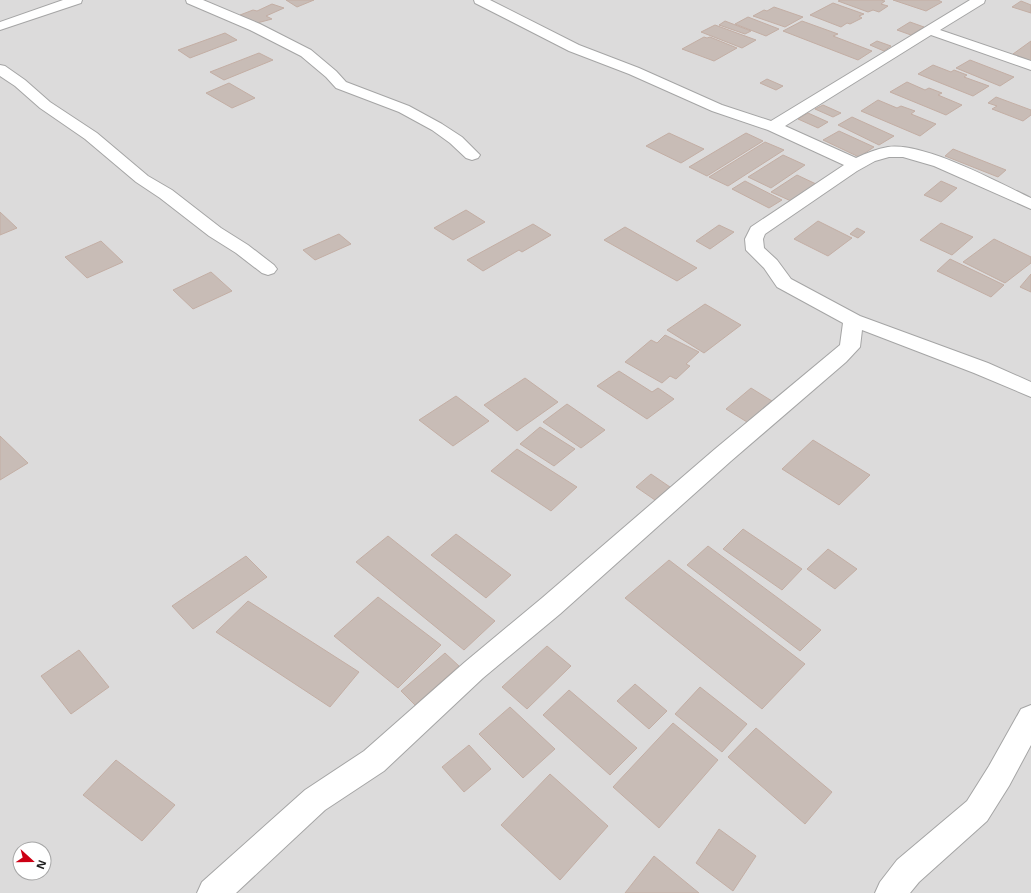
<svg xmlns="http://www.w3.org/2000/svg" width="1031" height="893" font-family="'Open Sans',sans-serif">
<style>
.residential{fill:#dcdbdb;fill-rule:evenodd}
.building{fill:#c8bcb6;stroke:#c3aea4}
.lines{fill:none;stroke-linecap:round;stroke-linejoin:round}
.street-casing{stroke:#a5a5a5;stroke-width:2}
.street{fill:#fff;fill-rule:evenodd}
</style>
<rect width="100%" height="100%" fill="#f0eae3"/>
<!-- residential -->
<path class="residential" d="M0,0h1031v893h-1031zM20,849h24v24h-24z"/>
<!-- building -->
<path class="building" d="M286,0h28l-17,7z
M841,0h39l5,1 -4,3 7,2 -9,6 -6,-2 -5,2 -30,-11z
M893,0h45l4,2 -16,9z
M1021,1l10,4v8l-19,-6z
M833,3l31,11 -5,2 3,2 -12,6 -3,-1 -6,4 -31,-12z
M272,4l12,4 -18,8 6,3 -15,4 -17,-8 13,-5 4,1z
M774,7l29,10 -18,10 -32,-11 11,-6 3,1z
M748,17l31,12 -13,7 -31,-12z
M725,21l26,10 -6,3 -26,-9z
M802,21l36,13 -5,2 39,15 -14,9 -75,-29z
M910,22l14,5 -13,8 -14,-5z
M715,25l41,15 -14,8 -41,-16z
M225,33l12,7 -47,18 -12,-8z
M704,37l3,1 3,-1 27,11 -23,13 -32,-12z
M877,41l14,5 -7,5 -14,-6z
M1031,41v20l-18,-7z
M259,53l14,7 -49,20 -14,-8z
M970,60l44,17 -14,9 -44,-18z
M933,65l18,7 3,-2 13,5 -3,2 25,9 -16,10 -55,-22z
M767,79l16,7 -7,4 -16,-7z
M907,82l18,8 4,-2 13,5 -4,2 24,10 -16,10 -56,-23z
M229,83l26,15 -23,10 -26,-15z
M996,97l35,13v5l-8,6 -31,-12 5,-3 -9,-3z
M878,100l19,8 4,-2 14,5 -4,3 25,10 -16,12 -59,-25z
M823,105l18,8 -8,4 -18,-8z
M808,113l20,9 -10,6 -20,-9z
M852,117l42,19 -15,9 -41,-20z
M839,131l35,16 -15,10 -36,-17z
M669,133l35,16 -23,14 -35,-17z
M746,133l17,8 -56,35 -18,-9z
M765,142l19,8 -56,36 -19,-9z
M953,149l53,21 -8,7 -53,-21z
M783,155l22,10 -34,23 -23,-11z
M797,175l19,9 -25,17 -20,-9z
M745,181l37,19 -13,8 -37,-19z
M941,181l16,7 -16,14 -17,-7z
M466,210l19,12 -32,18 -19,-12z
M0,212l17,16 -17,7z
M818,221l34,17 -24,18 -34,-17z
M941,223l32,14 -21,18 -32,-15z
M533,224l18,11 -29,17 -3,-2 -36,21 -16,-11z
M719,225l15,7 -24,17 -14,-8z
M625,227l72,41 -20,13 -73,-41z
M857,228l8,4 -7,6 -8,-4z
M339,234l12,10 -36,16 -12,-10z
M994,239l37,18v6l-26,20 -42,-21z
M101,241l22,21 -36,16 -22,-21z
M950,259l54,26 -13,12 -54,-26z
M211,272l21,19 -39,18 -20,-19z
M1031,274v18l-11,-5z
M705,304l36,21 -37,28 -37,-23z
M665,335l34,17 -13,12 4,2 -14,13 -6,-3 -8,7 -37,-21 26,-22 6,3z
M619,371l33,21 6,-4 16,11 -27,20 -50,-33z
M525,378l33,24 -41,29 -33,-26z
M751,388l21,13 -25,21 -21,-13z
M456,396l33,25 -36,25 -34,-26z
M567,404l38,26 -24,18 -38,-26z
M540,427l35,22 -21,17 -34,-22z
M0,436l28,27 -28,17z
M813,440l57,35 -31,30 -57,-36z
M517,449l60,38 -26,24 -60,-40z
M651,474l19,13 -15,13 -19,-13z
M743,529l59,40 -20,21 -59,-41z
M456,534l55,41 -25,23 -55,-43z
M388,536l107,85 -31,29 -108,-88z
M708,546l113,84 -21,21 -113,-86z
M828,549l29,20 -22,20 -28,-20z
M246,556l21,21 -74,52 -21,-23z
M669,560l136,104 -43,45 -137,-111z
M378,597l63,48 -43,43 -64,-52z
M248,601l111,71 -29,35 -114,-75z
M547,646l24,20 -44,43 -25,-22z
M79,650l30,37 -38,27 -30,-38z
M445,653l14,13 -44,39 -14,-14z
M635,684l32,27 -18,18 -32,-28z
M700,687l47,37 -25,28 -47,-38z
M569,690l68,58 -27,27 -67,-60z
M510,707l45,42 -32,29 -44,-44z
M673,723l45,37 -59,68 -46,-41z
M756,728l76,64 -27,32 -77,-67z
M469,745l22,24 -27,23 -22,-25z
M116,760l59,45 -33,36 -59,-46z
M550,774l58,52 -48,54 -59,-55z
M719,829l37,27 -23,35 -37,-28z
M654,856l45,37h-74z"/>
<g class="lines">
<defs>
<path id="street" d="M63,0h19l-1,3 -81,27v-8z
M186,0h17l57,24 51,26 25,21 10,11 63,24 33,18 20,13 18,18 -2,3 -6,2 -6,-2 -16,-15 -18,-13 -33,-18 -63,-24 -10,-11 -25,-21 -51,-26 -63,-27z
M474,0h16l89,45 60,23 83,37 49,16 199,-121h15l-1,3 -44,27 91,31v9l-100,-35 -146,91 71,32c10,-5 21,-9 32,-11 36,-5 109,35 143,51v11l-97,-43 -31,-9h-14l-14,4 -18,10 -92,63 -2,5 1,9 13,12 14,19 69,37 128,47 43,19v15l-57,-24 -112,-43 -2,17 -14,15 -115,99 -171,153 -77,64 -99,93 -59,39 -89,83h-39l5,-11 103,-92 59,-39 101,-89 77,-64 173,-149 125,-104 3,-22 -66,-36 -13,-19 -18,-18 -1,-11 6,-12 93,-62 -76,-35 -56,-19 -83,-37 -60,-23 -94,-48z
M0,65l5,1 20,14 25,22 47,31 51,43 24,14 49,38 27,17 26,20 3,4 -3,4 -6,2 -6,-2 -26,-20 -27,-17 -49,-38 -24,-16 -51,-43 -45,-31 -25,-22 -15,-10z
M1031,705v40l-22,41 -22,35 -68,61 -9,11h-35l5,-11 17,-22 70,-59 22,-35 32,-57z"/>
</defs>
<!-- street casing -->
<use href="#street" class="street-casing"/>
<!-- street -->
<use href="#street" class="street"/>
</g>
<!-- north arrow -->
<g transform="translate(32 861) rotate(111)"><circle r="19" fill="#ffffff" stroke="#a5a5a5"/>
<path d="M0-3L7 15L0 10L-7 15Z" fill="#cc0014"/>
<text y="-6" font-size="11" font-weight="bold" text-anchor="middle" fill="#1e1e1e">N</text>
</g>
</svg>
